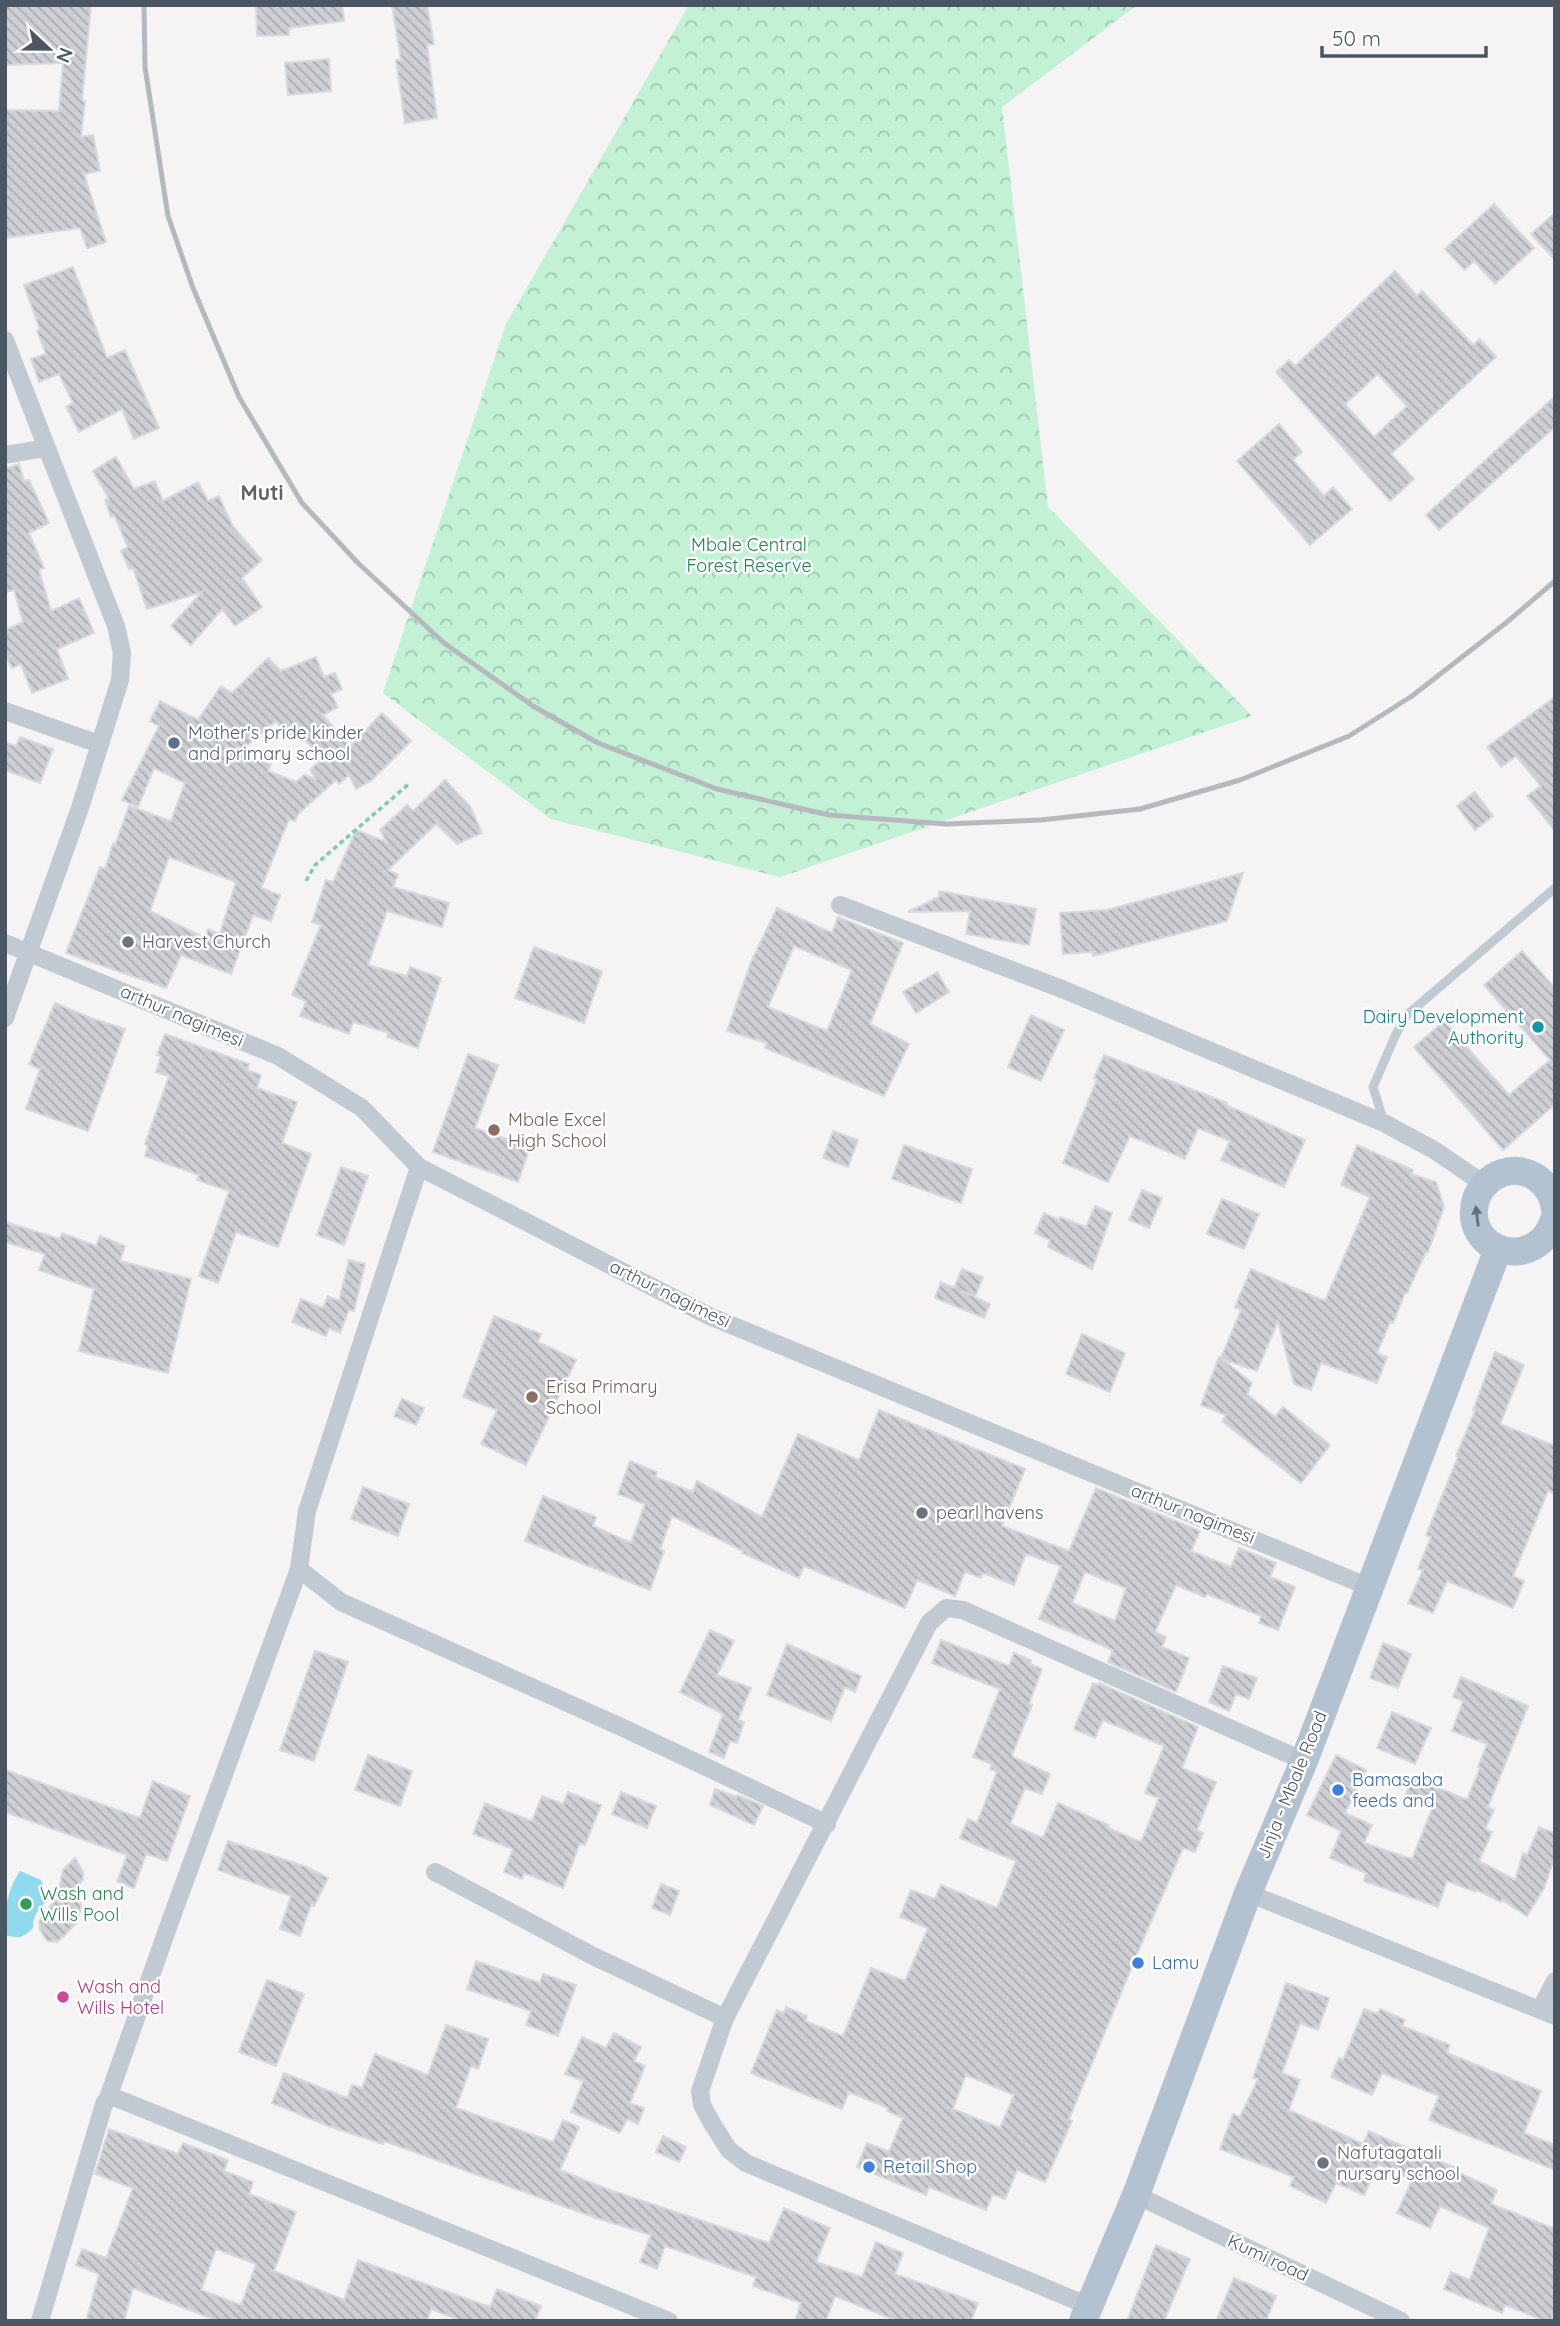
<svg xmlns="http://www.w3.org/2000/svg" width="1560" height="2326" font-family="Quicksand,sans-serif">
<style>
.forest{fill:url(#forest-crowns)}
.water{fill:#90daee}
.building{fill:url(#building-back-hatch);stroke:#d7d9de;stroke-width:2;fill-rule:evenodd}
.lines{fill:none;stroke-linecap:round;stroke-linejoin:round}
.path{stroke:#7ad0a6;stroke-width:3.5;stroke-dasharray:5 3.5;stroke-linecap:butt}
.lane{stroke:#c1cad2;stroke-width:9}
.street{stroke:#c1cad2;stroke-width:18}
.primary{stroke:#b3c2d1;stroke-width:28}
.rail{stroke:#b5b8bd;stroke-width:5}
.oneway{fill:#64717d}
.service-dot{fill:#5c6f8a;stroke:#fff;stroke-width:2.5}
.worship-dot{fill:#6b7280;stroke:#fff;stroke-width:2.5}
.culture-dot{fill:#0f9aa8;stroke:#fff;stroke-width:2.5}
.education-dot{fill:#8d6e63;stroke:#fff;stroke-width:2.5}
.shop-dot{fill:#3f7fe0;stroke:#fff;stroke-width:2.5}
.leisure-dot{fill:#2e9e5b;stroke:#fff;stroke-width:2.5}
.hotel-dot{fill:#d1479c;stroke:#fff;stroke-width:2.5}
.labels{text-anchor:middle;stroke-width:5;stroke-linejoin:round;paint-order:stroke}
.park-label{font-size:18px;fill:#17864f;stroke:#fff}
.service-label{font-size:18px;fill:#4e5e75;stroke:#fff;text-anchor:start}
.worship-label{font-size:18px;fill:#5b616d;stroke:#fff;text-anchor:start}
.street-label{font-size:18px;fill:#4a5661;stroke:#fff}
.culture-label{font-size:18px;fill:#0d838f;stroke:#fff;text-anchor:end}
.education-label{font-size:18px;fill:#785e54;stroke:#fff;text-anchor:start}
.shop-label{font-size:18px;fill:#366cbe;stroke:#fff;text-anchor:start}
.leisure-label{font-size:18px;fill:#27864d;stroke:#fff;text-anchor:start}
.hotel-label{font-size:18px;fill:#b23c85;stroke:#fff;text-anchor:start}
.quarter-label{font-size:21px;font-weight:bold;fill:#5f6368;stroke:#fff}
</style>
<defs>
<pattern id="forest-crowns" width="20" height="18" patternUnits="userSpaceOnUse" patternTransform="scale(1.75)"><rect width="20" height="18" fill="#c3f1d5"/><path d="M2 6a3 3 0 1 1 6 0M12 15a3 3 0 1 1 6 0" fill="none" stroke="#a0c6b0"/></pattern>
<pattern id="building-back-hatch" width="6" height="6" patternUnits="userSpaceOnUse" patternTransform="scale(1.75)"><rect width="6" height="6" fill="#cdcfd5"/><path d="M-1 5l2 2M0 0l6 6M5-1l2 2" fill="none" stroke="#a8abb0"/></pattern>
</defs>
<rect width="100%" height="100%" fill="#f5f3f3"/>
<!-- forest -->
<path class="forest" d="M689,5h448l-135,102 46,400 204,209 -472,161 -229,-58 -168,-126 123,-369z"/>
<!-- water -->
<path class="water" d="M20,1871l21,9 7,18c-8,12 -15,15 -15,30 -10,10 -14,11 -28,7 0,-25 1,-43 15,-64z"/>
<!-- building -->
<path class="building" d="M5,5h86l-9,95 3,1 -4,36 12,-2 7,36 -16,3 22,68 -19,6 -7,-20 -75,10v-128l54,1 4,-48 -58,2z
M256,5h86l2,16 -55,7v7l-32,1z
M392,5h35l7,39 -7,1 10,73 -32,5 -9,-63h5z
M329,59l2,32 -43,4 -3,-32z
M1494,204l40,44 -39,36 -21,-23 -9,9 -20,-21z
M1555,213v47l-24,-26z
M73,267l34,91 18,-8 34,78 -25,11 -12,-30 -43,23 -13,-25 7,-4 -14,-29 -20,8 -8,-23 15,-5 -9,-23 3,-1 -16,-45z
M1395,271l22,25 5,-5 51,54 7,-6 16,18 -105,97 23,25 -24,22 -114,-129 13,-12 6,6zM1378,374l29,32 -33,31 -29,-33z
M1555,396v31l-116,103 -13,-15z
M1279,424l23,28 -9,8 31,36 9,-9 19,22 -42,36 -73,-84z
M116,457l18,32 21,-8 8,20 35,-19 10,19 11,-5 13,29 30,35 -20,18 20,29 -27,19 -13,-17 -31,36 -20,-19 31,-34 -55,17 -14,-41 -4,1 -8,-18 7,-4 -14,-32 -3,2 -6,-17 4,-1 -16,-28z
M19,464l5,17 5,-1 20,43 -20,10 15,35 -5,2 12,41 28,-13 15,35 -37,16 11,30 -36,14 -11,-29 -9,4 -7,-15v-23l18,-8 -9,-32 -9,2v-123z
M316,657l8,20 11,-4 7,16 -11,5 7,13 -15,8 27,32 32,-34 29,28 -39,39 -16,9 -7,-14 -10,9 -3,-4 -38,34 -3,7 -6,-2 -28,69 19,7 -9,26 -18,-6 -22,59 -50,-19 -15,33 -100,-35 34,-86 5,2 8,-25 2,1 14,-39 42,15 14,-38 -31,-15 -16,39 -16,-7 37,-74 -9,-5 10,-20 38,19 23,-34 11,7 36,-35 13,13zM276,721l13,18 9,-6 24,25 -12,12 6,9 -12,-4 -8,7 -28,-11 3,-7 -33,-11zM169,857l67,25 -16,52 -12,-5 -3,9 -55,-27z
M1555,697v134l-28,-35 14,-10 -25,-30 -15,11 -14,-20z
M20,737l33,12 -13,34 -35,-13v-28l11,4z
M445,780l25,26 12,27 -25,11 -21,-20 -48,46 10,5 -5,12 56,16 -7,24 -55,-16 -19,54 39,11 3,-9 31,11 -23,70 -31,-11 2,-4 -36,-11 -4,12 -49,-18 6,-15 -14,-6 29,-70 -9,-3 14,-42 7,2 23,-52 31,12 -7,-12 27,-25 6,6z
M1475,792l18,24 -18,14 -18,-24z
M1243,873l-16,48 -134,35v-4l-30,2 -3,-41 47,-3z
M939,891l97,18 -7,36 -63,-11 4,-23 -62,1 31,-15z
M777,908l55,25 6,-16 65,26 -33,81 39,20 -25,52 -119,-48 2,-5 -40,-12 24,-69zM794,946l58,24 -25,61 -59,-24z
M534,947l68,24 -18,52 -69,-25z
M1522,951l33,37v116l-52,46 -89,-103 30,-26 65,74 41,-35 -66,-75z
M937,972l12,20 -33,21 -13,-21z
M55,1003l36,15 34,11 -37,102 -62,-22 14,-40 -11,-5z
M1031,1015l33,15 -23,51 -33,-14z
M165,1034l84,30 -2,6 14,5 -4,13 40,14 -15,41 29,11 -33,93 -42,-15 -18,51 -19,-7 30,-85 -32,-11 2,-5 -54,-19 3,-10 -3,-2 24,-68 -13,-4 5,-16 -4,-1z
M468,1054l30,11 -23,63 55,19 -12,35 -85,-30z
M1104,1055l123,48 -1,2 79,35 -21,47 -63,-27 9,-19 -32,-13 -13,31 -55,-23 -22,46 -45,-19 34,-84 -3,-1z
M833,1131l25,9 -10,27 -25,-9z
M904,1145l68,24 -11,34 -69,-24z
M1357,1145l56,25 -2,4 25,8 8,25 -16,45h-2l-19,41h-2l-12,30 -3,-1 -13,31 10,4 -10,26 -56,-20 -10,27 -17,-6 -16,-63 -21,50 -35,-12 30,24 -5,11 28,23 8,-10 47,38 -29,38 -79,-62 4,-6 -25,-10 18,-48 2,1 20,-48 -6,-3 16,-38 74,32 45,-104 -29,-12z
M341,1167l27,9 -24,69 -27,-10z
M1142,1190l20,8 -13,30 -20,-8z
M1222,1199l37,15 -15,35 -37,-15z
M1095,1206l17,7 -20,56 -44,-22 2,-7 -15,-7 9,-20 15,7 1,-3 26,10z
M5,1222l55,17 2,-6 34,13 4,-10 25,10 -5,15 71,18 -23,94 -89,-22 15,-62 -55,-19 6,-16 -40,-12z
M349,1260l16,4 -11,47 -5,-1 -9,23 -11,-5 -3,8 -34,-14 9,-23 22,9 5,-12 11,5z
M962,1269l21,8 -8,20 -13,-6 28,13 -6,14 -49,-20 6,-16 13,6z
M494,1316l47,18 -3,8 38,18 -50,105 -45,-21 16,-34 -34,-13z
M1082,1334l43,19 -15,39 -44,-18z
M1495,1352l29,13 -24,59 55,22v47l-7,-2 -35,85 11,5 -11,27 -66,-27 -14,32 -25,-10 15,-33 -5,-1 13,-32 -5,-2 32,-78 -2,-1 19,-45 -2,-1z
M402,1399l22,9 -8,17 -22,-9z
M879,1410l146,59 -23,57 67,25 27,-63 104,43 -9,20 40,16 8,-19 37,15 -6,14 25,10 -17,43 -19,-7 2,-7 -54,-22 -2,3 -29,-12 -21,47 11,5 -4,10 27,11 -13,34 -68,-30 5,-12 -74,-31 22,-53 -35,-12 -12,31 -31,-12 -2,5 -16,-6 -10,24 -38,-16 -12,28 -101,-42 -5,12 -57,-25 1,-2 -71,-35 -12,33 4,2 -14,39 -125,-49 18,-45 53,21 -3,9 38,17 14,-39 -27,-10 12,-33 27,11 -2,5 38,15 4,-11 65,36 36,-83 61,26zM1085,1572l41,16 -11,33 -43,-18z
M363,1487l46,17 -11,32 -47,-17z
M710,1630l24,11 -17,34 34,13 -13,32 6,2 -7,21 -7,-2 -6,17 -15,-6 14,-38 -43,-22z
M941,1640l68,26 5,-13 17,7 -1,4 12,5 -13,35 3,1 -20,50 1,2 37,17 -8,20 -17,-6 -15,36 33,14 15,-35 51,22 -1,3 33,14 18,-44 -14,-5 19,-47 -61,-26 -8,18 -21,-9 19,-46 5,2 1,-2 99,44 -16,41 34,14 -19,48 6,3 -8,19 -12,-4 -43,99 -71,172 3,2 -27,61 -28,-12 -12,29 -12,-5 -7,16 -57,-23 -3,8 -69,-28 10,-24 22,9 14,-34 -16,-7 1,-3 -39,-16 -7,17 -91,-36 26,-63 7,3 2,-6 21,9 -2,5 38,15 28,-68 34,13 23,-53 -28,-11 11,-27 24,9 6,-14 56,23 19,-47 -56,-23 8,-19 9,4 20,-51 -7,-3 2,-5 -19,-7 27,-68 -68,-26zM966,2075l48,20 -14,33 -47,-19z
M1383,1643l28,11 -13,34 -28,-10z
M787,1644l74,32 -6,16 -10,-5 -14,34 -64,-26z
M315,1651l33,11 -34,99 -34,-11z
M1223,1666l34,12 -8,21 -13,-5 -7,17 -20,-9z
M1461,1677l67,29 -40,101 6,3 -9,19 7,3 -13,29 36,19 8,-27 4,2 12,-28 16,6v23l-11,32 -17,28 -25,-16 -1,2 -24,-12 -1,2 -29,-11 -9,26 -74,-26 2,-8 -36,-15 11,-27 -34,-16 29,-60 30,15 -21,43 27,12 -8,18 48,16 20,-50 -27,-12 8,-20 54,23 13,-32 -2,-1 9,-23 -35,-13 11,-30 -10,-4z
M1392,1712l39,16 -16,36 -38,-16z
M368,1755l44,16 -12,35 -45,-16z
M5,1770l135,48 13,-37 37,15 -23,65 -21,-7 -12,34 -17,-6 10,-27 -122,-43z
M715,1789l22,8 1,-2 25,11 -9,19 -44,-20z
M568,1792l33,13 -16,40 -5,-2 -17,45 -39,-15 -2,6 -18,-7 9,-23 -40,-15 12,-31 47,18 10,-25 21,8z
M621,1792l35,14 -9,22 -35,-14z
M228,1841l79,26 21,11 -14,28 -3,-1 -11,31 -20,-7 11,-33 -73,-26z
M75,1858l8,14v7l-5,8 3,22 -5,14 -10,11 -9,8 -10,-1 -7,-11 -1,-8 5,-9 13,-14 6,-29z
M661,1884l18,7 -9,24 -18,-7z
M476,1961l64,22 3,-9 33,11 -18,51 -32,-11 5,-14 -64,-22z
M267,1980l37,14 -28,72 -37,-14z
M1286,1983l43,15 -11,32 -18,-7 -18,50 18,7 -11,30 74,34 6,-13 54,24 1,-1 32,14 -1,3 42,19 -6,14 64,25v81l-4,11h-6l-40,-16 -3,8 -58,-24 7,-17 19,8 19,-52 -49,-22 -10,22 -33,-15 15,-33 -34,-16 -14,31 -28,-12 -10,20 -36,-17 4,-9 -74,-28 13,-35 7,3 18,-38 -5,-1z
M1364,2009l13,5 3,-5 25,11 -3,6 48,19 -3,8 94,38 -17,42 31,12v25l-126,-50 10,-24 -57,-23 -10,22 -41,-18 8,-19 4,2z
M446,2025l42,14 -10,30 -7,-3 -15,42 97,34 10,-22 16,7 -19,43 47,19 162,54 15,-35 46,20 -14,34 46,15 14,-35 27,11 -8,21 83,29 -7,18h-74l-62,-25 -9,25h-31l6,-18 -48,-17 3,-9 -91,-31 -8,23 -17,-7 11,-27 -55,-17 -212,-77 -1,3 -55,-18 -56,-23 12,-30 63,25 5,-13 10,3 13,-34 53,21z
M614,2033l27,14 -7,14 11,5 -15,37 14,5 -6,16 -11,-5 -7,14 -49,-21 12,-31 -18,-7 17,-37 24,11z
M109,2129l69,25 5,-11 45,17 -4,11 29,11 -4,12 47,18 -22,59 70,29 14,-40 132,47 7,-18 44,17 -6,15h-73l-31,-12 -4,12h-209l-85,-33 -9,33h-38l13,-47 -23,-9 6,-16 24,9 27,-70 -38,-14zM216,2249l40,15 -15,41 -40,-15z
M663,2136l23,11 -7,15 -23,-10z
M1156,2245l34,14 -26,62h-37z
M1234,2278l42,18 -10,25h-50z"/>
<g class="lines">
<!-- path -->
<path class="path" d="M306,881l9,-16 95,-82"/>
<!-- lane -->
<path class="lane" d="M1384,1122l-11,-35 23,-53 11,-19 148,-127"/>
<!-- street -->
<path class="street" d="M5,340l111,286 6,27 -2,27 -40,128 -75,210
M5,455l41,-7
M5,711l94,33
M840,905l222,84 322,134 50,27 50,34
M5,943l273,113 84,52 57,59 290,149 660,271
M419,1167l-112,344 -8,58 42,33 278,124 208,98
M435,1872l158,84 132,62
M1248,1893l307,123
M1540,2010l15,-29
M108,2098h8l553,223
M1136,2195l265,126
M1089,2306l-343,-143 -17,-13 -16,-25 -11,-20 -2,-14 25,-73 204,-395 17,-15 17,2 341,151
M40,2321l64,-217 4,-6 59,-168 132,-361"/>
<!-- primary -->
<path class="primary" d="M1555,1210c-2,-26 -27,-46 -53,-37 -12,4 -22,14 -26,26 -16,53 62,77 79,18
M1083,2321l53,-126 112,-302 56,-132 194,-512"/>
<!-- rail -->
<path class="rail" d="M144,5l1,62 23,149 25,72 46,109 63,106 56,60 86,80 89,63 65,37 119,46 112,26 117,9 95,-4 99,-11 100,-29 109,-44 63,-40 95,-74 48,-41"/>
</g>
<!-- one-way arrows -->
<defs><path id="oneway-solid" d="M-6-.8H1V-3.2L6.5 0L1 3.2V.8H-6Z" transform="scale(1.75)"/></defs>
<use class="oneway" href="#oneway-solid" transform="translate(1477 1216) rotate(-97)"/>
<!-- markers -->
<circle class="service-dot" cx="174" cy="743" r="7"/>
<g class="worship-dot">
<circle cx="128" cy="942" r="7"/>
<circle cx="922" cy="1513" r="7"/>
<circle cx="1323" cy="2163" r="7"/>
</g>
<circle class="culture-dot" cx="1538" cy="1027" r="7"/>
<g class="education-dot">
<circle cx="494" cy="1130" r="7"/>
<circle cx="532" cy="1397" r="7"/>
</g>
<g class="shop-dot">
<circle cx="1338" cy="1790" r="7"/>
<circle cx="1138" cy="1963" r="7"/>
<circle cx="869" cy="2167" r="7"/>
</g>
<circle class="leisure-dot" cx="26" cy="1904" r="7"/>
<circle class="hotel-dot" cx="63" cy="1997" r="7"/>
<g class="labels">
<!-- park labels -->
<g class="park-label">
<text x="749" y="551">Mbale Central<tspan x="749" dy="21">Forest Reserve</tspan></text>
</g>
<!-- service labels -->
<g class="service-label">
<text x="188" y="739">Mother's pride kinder<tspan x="188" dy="21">and primary school</tspan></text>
</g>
<!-- worship labels -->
<g class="worship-label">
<text x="142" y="948">Harvest Church</text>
<text x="936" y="1519">pearl havens</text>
<text x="1337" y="2159">Nafutagatali<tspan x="1337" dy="21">nursary school</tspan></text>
</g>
<!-- street labels -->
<g class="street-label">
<text transform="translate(182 1016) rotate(23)" y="6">arthur nagimesi</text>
<text transform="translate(670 1294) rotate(26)" y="6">arthur nagimesi</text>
<text transform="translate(1193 1514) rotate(22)" y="6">arthur nagimesi</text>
<text transform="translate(1292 1785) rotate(-68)" y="6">Jinja - Mbale Road</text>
<text transform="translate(1268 2258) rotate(25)" y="6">Kumi road</text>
</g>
<!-- culture labels -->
<g class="culture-label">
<text x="1524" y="1023">Dairy Development<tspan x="1524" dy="21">Authority</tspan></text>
</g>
<!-- education labels -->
<g class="education-label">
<text x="508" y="1126">Mbale Excel<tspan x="508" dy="21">High School</tspan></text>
<text x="546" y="1393">Erisa Primary<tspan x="546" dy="21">School</tspan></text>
</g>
<!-- shop labels -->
<g class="shop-label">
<text x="1352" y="1786">Bamasaba<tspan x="1352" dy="21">feeds and</tspan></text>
<text x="1152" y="1969">Lamu</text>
<text x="883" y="2173">Retail Shop</text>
</g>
<!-- leisure labels -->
<g class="leisure-label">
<text x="40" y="1900">Wash and<tspan x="40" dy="21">Wills Pool</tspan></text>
</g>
<!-- hotel labels -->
<g class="hotel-label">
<text x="77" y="1993">Wash and<tspan x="77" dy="21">Wills Hotel</tspan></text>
</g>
<!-- quarter labels -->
<g class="quarter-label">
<text x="262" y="500">Muti</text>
</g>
</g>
<!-- border -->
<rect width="1560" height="2326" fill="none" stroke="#4a5661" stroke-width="14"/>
<!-- north arrow -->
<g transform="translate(49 49) rotate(112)" stroke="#ffffff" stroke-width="5" paint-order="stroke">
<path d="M0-5L12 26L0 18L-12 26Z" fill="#4a5661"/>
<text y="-10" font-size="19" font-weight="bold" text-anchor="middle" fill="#4a5661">N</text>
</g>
<!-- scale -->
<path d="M1322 46v10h164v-10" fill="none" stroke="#4a5661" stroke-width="3.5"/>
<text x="1332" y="46" font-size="21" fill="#4a5661" stroke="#ffffff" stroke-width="5" paint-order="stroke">50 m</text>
</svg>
